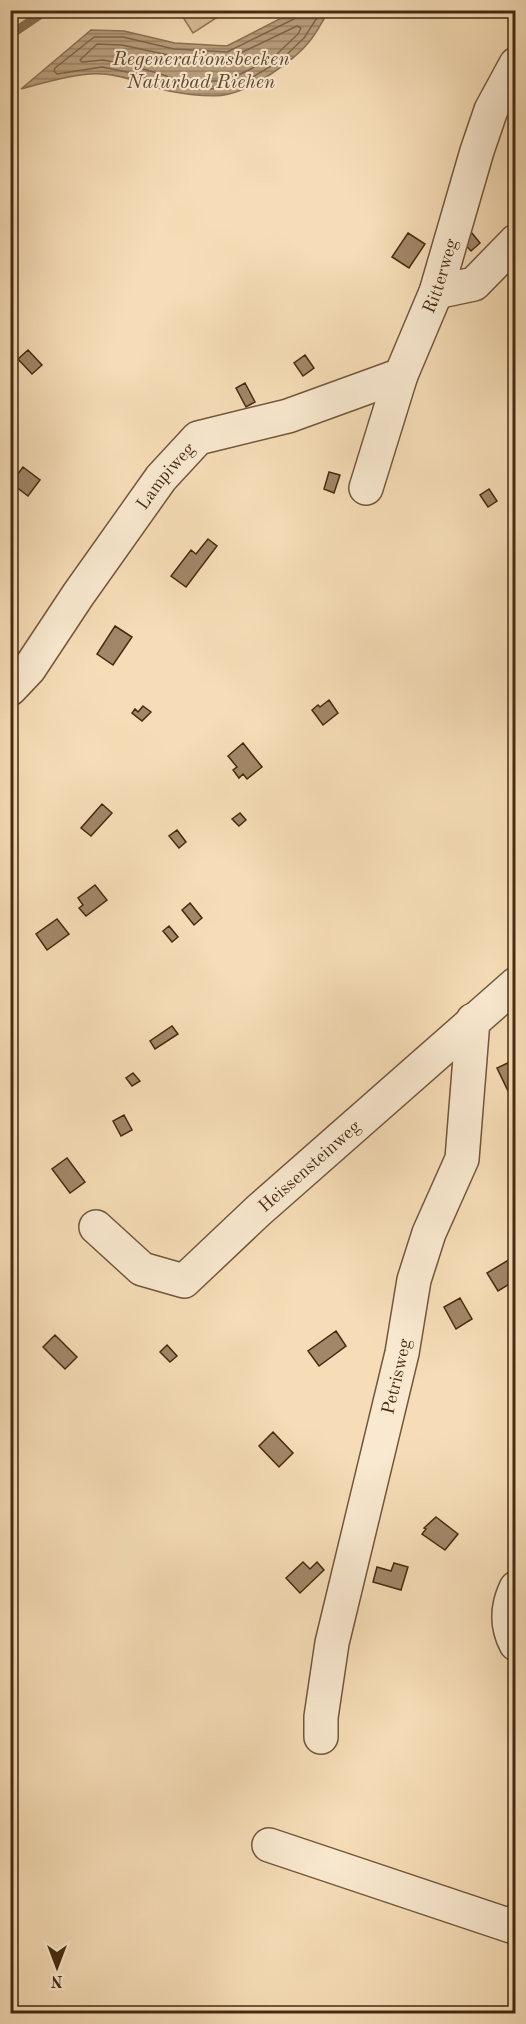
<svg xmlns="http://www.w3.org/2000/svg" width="526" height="2024" font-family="'Old Standard TT',serif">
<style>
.pitch{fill:#d8bf9b;stroke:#8f7456;stroke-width:1.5}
.water{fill:url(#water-rules);stroke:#8c7153;stroke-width:1.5}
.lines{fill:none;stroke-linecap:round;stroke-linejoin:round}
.shore{stroke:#806548;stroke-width:1.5}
.stream{stroke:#8c7153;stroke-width:9}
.building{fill:#a28768;stroke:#462a12;stroke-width:1.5}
.minor-casing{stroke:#72573b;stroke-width:36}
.minor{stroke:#f9e9d0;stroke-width:33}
.labels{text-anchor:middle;stroke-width:4.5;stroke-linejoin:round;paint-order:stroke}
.street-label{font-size:18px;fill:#462a12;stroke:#f9e9d0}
.water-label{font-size:20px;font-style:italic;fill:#63482d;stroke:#f9e9d0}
</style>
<defs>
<pattern id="water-rules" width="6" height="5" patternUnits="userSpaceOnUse" patternTransform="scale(1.5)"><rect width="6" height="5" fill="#baa07f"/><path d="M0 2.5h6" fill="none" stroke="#998367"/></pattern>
</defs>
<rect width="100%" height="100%" fill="#f6ddb7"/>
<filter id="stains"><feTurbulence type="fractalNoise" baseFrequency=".00333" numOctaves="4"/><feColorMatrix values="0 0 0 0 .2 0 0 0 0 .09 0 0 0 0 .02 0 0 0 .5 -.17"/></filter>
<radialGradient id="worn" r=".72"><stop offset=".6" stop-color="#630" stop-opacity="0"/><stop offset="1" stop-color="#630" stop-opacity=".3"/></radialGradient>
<!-- pitch -->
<path class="pitch" d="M179,11h48l-34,22z"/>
<!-- water -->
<path class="water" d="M295,11h34c-7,10 -12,22 -20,31 -15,19 -57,47 -80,52 -15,4 -44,0 -60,-3 -22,-5 -43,-16 -67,-17 -21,-2 -59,9 -81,15l70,-59 33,1 51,12 52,3z"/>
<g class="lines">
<!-- shore -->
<path class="shore" d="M298,10l-1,5 -3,4 -67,33 -53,-3 -51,-12h-29l-39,31 -1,3 3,3 45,-7 30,6 39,12 33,4 23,-1 26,-11 28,-17 23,-22 18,-28
M297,26l4,2 -3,6 -21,20 -28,16 -24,11h-21l-31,-3 -39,-12 -31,-6 -21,2 -2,-2 17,-16 25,1 51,11 55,3z"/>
<!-- stream -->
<path class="stream" d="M10,35l37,-25"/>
</g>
<!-- building -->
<path class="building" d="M471,232l9,11 -9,8 -9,-10z
M408,233l17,11 -16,24 -17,-11z
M28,350l14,15 -10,9 -14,-15z
M305,355l9,13 -11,8 -9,-13z
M245,383l10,19 -9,5 -10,-19z
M23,467l17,13 -12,16 -17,-13z
M329,472l11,3 -6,18 -10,-4z
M489,489l8,12 -9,6 -8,-12z
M208,539l9,7 -31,41 -15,-11 20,-26 5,4z
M115,626l17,11 -19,28 -16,-11z
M329,700l9,13 -15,12 -11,-15 6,-5 2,2z
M143,706l8,6 -9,9 -10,-8 3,-4 3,3z
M243,743l19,24 -15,12 -4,-5 -4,4 -6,-8 4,-3 -9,-11z
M102,804l10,9 -21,23 -10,-8z
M240,813l6,7 -7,6 -7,-7z
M177,830l9,12 -7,6 -10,-12z
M95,885l12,15 -21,16 -7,-8 4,-3 -5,-7z
M190,903l12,15 -8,7 -12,-15z
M57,919l12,15 -22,16 -11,-16z
M169,926l9,11 -6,5 -9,-11z
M172,1026l6,8 -23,15 -5,-8z
M516,1059v34l-6,2 -13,-27z
M133,1073l7,8 -8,5 -6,-8z
M124,1115l8,15 -11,6 -8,-15z
M67,1158l18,24 -15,11 -18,-24z
M512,1258l4,6v16l-18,11 -11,-18z
M460,1298l12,21 -16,10 -12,-22z
M336,1331l10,15 -27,20 -11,-15z
M55,1335l22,22 -12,12 -22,-22z
M167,1345l10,11 -7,6 -10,-10z
M273,1432l20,21 -14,14 -20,-21z
M436,1517l22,17 -13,16 -23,-16 4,-5 -2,-1z
M303,1562l7,7 7,-7 7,8 -24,23 -14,-15z
M394,1563l14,4 -7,23 -28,-8 4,-15 14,4z"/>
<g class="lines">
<defs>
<g id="minor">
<path d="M436,292l38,-8 42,-43"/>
<path id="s1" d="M366,488l35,-113 35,-83 41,-141 14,-41 25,-46"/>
<path id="s2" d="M10,689l19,-20 49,-74 83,-117 37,-40 90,-22 113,-41"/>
<path id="s3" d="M96,1227l46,42 42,12 74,-70 258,-227"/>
<path d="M516,1588c-9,19 -10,37 0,56"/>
<path id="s4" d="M321,1737v-20l11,-74 70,-290 12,-73 15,-47 33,-74 11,-139"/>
<path d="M269,1845l242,81 5,-5"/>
</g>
</defs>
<!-- minor casing -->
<use href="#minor" class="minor-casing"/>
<!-- minor -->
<use href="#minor" class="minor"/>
</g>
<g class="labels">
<!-- street labels -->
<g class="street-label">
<text dy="6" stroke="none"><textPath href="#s1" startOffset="225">Ritterweg</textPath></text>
<text dy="6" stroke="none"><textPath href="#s2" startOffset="264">Lampiweg</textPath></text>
<text dy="6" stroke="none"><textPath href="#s3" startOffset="276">Heissensteinweg</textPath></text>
<text dy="6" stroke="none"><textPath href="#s4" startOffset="369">Petrisweg</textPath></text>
</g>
<!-- water labels -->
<g class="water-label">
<text x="201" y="65">Regenerationsbecken<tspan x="201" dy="23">Naturbad Riehen</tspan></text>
</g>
</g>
<!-- margin -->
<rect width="526" height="2024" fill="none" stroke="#f6ddb7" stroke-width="36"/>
<rect x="12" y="12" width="502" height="2000" fill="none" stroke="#462a12" stroke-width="3"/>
<rect x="18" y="18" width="490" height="1988" fill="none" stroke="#462a12" stroke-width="1.5"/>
<!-- north arrow -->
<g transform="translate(57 1967) rotate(180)" stroke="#f9e9d0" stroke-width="4.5" paint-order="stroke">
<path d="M0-4.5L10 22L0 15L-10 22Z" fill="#462a12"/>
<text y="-9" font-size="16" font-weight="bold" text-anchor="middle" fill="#462a12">N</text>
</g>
<rect width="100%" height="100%" filter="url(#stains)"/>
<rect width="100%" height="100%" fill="url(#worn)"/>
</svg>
